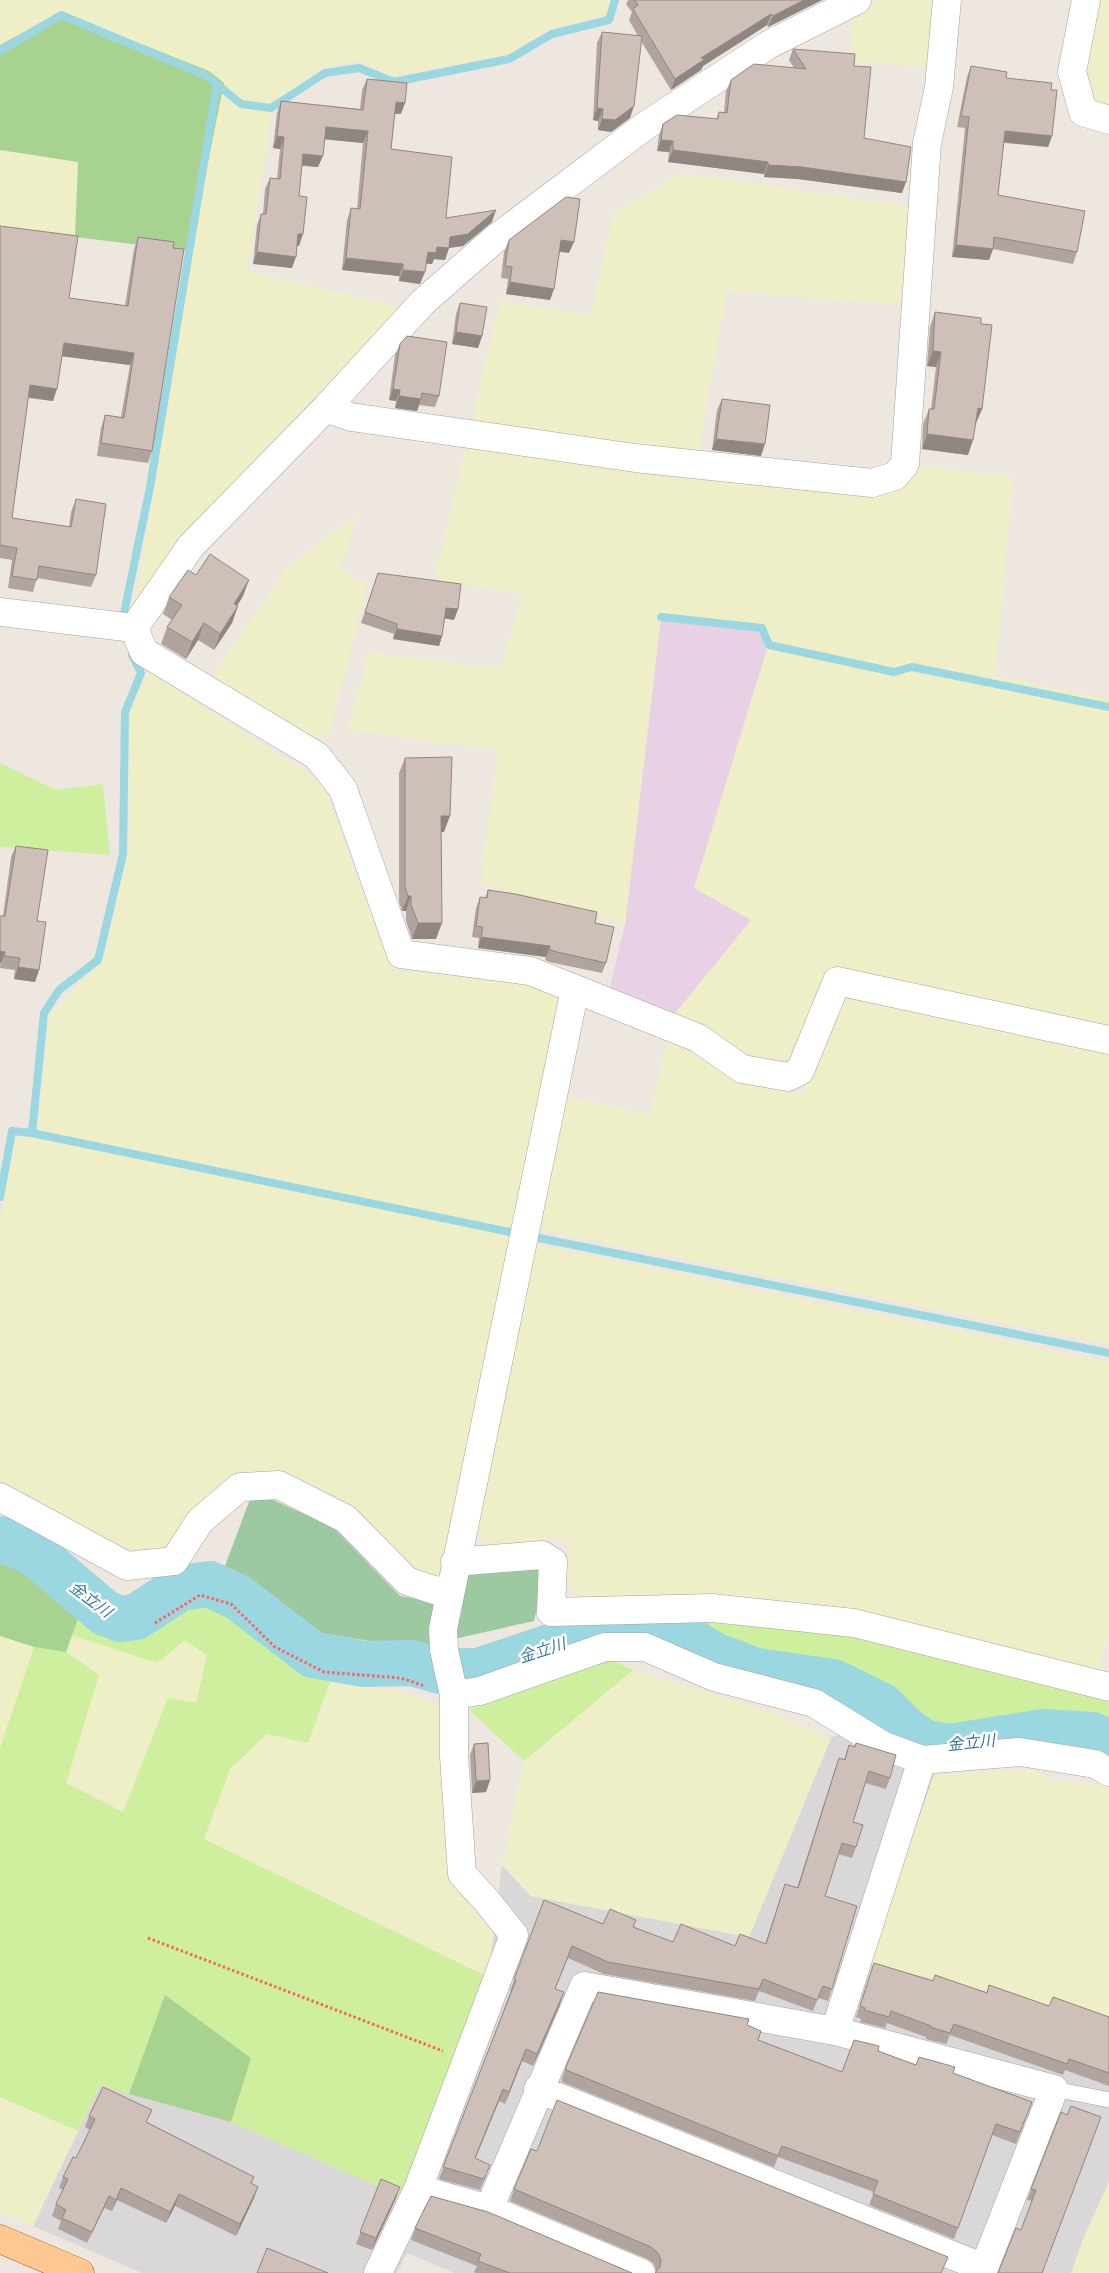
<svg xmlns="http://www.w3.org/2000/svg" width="1109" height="2273" font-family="'Titillium Web','Noto Sans JP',sans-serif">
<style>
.residential{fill:#d9d7d8}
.industrial{fill:#e8d0e5}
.farmland{fill:#efefc7}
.grass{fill:#cdef9e}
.forest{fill:#a8d28f}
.cemetery{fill:#9dc9a0}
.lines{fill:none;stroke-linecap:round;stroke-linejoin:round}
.stream{stroke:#9ad7e1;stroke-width:8}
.river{stroke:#9ad7e1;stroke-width:46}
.service-casing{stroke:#a2a2a2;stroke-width:16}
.minor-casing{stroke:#a2a2a2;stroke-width:29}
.primary-casing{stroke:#915500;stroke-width:29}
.path{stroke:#ff615e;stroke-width:3;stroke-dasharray:2.5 2.5;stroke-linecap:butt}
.service{stroke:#fff;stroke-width:15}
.minor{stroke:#fff;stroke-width:28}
.primary{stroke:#ffc792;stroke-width:28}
.wall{fill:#b1a49e}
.shaded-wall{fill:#908681}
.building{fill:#cebfb8;stroke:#908681}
.labels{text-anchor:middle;stroke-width:5;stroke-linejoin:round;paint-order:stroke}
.water-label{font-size:16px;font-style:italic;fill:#3a78a2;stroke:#fff}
</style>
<rect width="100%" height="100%" fill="#eee7df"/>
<!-- residential -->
<path class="residential" d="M849,1730l85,45 -65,189 240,55v163l-24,53 -14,38h-616l-48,-20 -10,20h-255l-109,-47 67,-141 131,37 173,76 90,-266 8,-67 29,31 218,41 82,-199z"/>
<!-- industrial -->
<path class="industrial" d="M661,617l101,11 7,17 -17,275 -79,96 -64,-25 16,-67z"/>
<!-- farmland -->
<path class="farmland" d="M0,0h612l-5,15 -56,13 -43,26 -116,22 -35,-16 -38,10 -46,33 -26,168 152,36 -202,215 -63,83 21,-119 35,-235 34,-168 -224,-38z
M881,0h56l-7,67 -81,-6 4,-46z
M1101,0h8v104l-12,-3 -10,-31z
M0,150l78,11 -3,76 -75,-9z
M681,173l237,35 -7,97 -184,-14 -19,101 -11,78 196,18 29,-21 91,10 -18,199 114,23v329l-280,-59 -39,91 -49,-2 -68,-42 78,-96 -57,-32 74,-243 -7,-17 -100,-11 -36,307 -144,-40 17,-134 -150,-21 21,-76 132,16 22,-75 -88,-15 65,-278 91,15 22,-102z
M359,513l-19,55 27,17 -38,149 -21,5 -99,-58 80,-115z
M147,671l176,112 69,188 134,10 38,17 -122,582 -31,-13 -60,-62 -77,-31 -39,2 -72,71 -34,6 -129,-68v-263l16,-86 21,2 13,-125 53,-52 25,-107 2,-141z
M845,994l264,58v292l-573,-115 28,-133 86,19 18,-77 72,45 61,11z
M533,1244l576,118v273l-13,38 -513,-75 -15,-13 -1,-48 -78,8 -17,-15z
M72,1635l85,28 28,-23 22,15 -11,48 -28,-5 -44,114 -58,-28 33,-109 -33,-23z
M0,1636l34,11 -34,101z
M633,1670l135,41 63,27 -82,199 -218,-41 -29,-31 22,-104z
M330,1682l71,9 41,16 9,177 43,48 -6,45 -284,-138 26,-70 37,-35 41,8z
M1032,1769l21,12 50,3 6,3v232l-240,-55 65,-189z
M0,2097l78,34 -45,95 -33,-14z
M1109,2182v91h-38l14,-38z"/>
<!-- grass -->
<path class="grass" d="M0,763l56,27 47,-6 7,71 -110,-8z
M199,1599l29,14 45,40 57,29 -22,61 -41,-9 -37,35 -26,70 284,138 -84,221 -173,-76 20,-64 -86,-62 -36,98 -29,-9 -22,46 -78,-34v-349l34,-101 32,5 33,23 -33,108 57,29 45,-114 28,5 11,-48 -22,-15 -28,23 -85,-28 7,-19 38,17 45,-9z
M682,1617l169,12 258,67v36l-37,-12 -143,11 -78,-54 -116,-23z
M607,1658l26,12 -109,91 -55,-51z"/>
<!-- forest -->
<path class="forest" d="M61,12l148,59 15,12 -34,168 -115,-14 3,-75 -78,-12v-105z
M0,1553l30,13 49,50 -13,36 -32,-5 -34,-11z
M165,1995l86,63 -20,64 -102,-28z"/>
<!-- cemetery -->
<path class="cemetery" d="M253,1491l80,36 67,69 52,9 13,-34 68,-5 12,6 -11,49 -120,27 -107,-17 -82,-65z"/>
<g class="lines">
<!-- stream -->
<path class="stream" d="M0,51l61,-36 146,61 34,28 30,4 54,-35 34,-5 35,14 115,-23 43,-25 57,-14 6,-20
M124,613l26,-126 67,-403
M661,617l101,11 7,17 125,27 18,-5 197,40
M32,1133l478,99
M0,1197l12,-66 20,2 12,-120 15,-23 39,-30 25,-106 2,-142 16,-39 -9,-18
M534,1237l575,116"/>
<!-- river -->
<path class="river" d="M0,1539l33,13 72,61 16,6 15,-2 44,-29 30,-4 29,14 74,57 51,9 48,-1 28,8h38l148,-49 44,6 44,27 42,16 77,11 49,24 25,25 18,12 25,4 93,-15 49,3 17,7"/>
<defs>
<path id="service" d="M1054,2089l55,11"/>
<path id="minor" d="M1086,0l-14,72 11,40 26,8
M326,408l25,9 284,41 237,25 23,-7 10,-12 22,-321 12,-56 8,-87
M0,612l134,16
M134,628l10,24 173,104 26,33 58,165 129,17 168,67 44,31 46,8 12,-6 37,-90 272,59
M134,628l57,-82 135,-138 97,-106 72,-63 150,-113 123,-81 89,-45
M0,1497l127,69 47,-5 26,-40 40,-34 39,-2 67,34 61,62 27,9 15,2
M455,1562l87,-7 11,7 -2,50 161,-4 142,15 255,64
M454,1695l26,-4 125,-44h40l69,30 100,26 70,43 38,14 98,-8 75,12 14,8
M835,2031l87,-271
M538,2089l446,179
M418,2189l71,20 152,64
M489,2209l95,-223 251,45 219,58 -72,184
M378,2273l40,-84 96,-254 -28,-35 -24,-26 -8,-118v-61l-10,-45 -1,-21 132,-640"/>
<path id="primary" d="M0,2239l80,34"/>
</defs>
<!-- service casing -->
<use href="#service" class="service-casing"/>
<!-- minor casing -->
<use href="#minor" class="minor-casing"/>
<!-- primary casing -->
<use href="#primary" class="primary-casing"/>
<!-- path -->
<path class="path" d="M155,1623l45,-28 31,9 44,43 49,25 77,6 24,8
M148,1938l295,113"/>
<!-- service -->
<use href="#service" class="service"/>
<!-- minor -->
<use href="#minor" class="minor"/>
<!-- primary -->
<use href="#primary" class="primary"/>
</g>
<!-- wall -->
<path class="wall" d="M628,0h194l-54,27 -1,-2 -64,41 -2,4 -30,20 -30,-49 -11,77 -19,14 -13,-2v-9l-5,-1 4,-77 5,-11 36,4 -9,-16 3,-8 -6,-8z
M793,49l61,17 10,72 38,55 -104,-14 -34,-2v-3l-96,-12 1,-10 -12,-1 2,-16 4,-11 53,-5 3,-7h5l2,-21 5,-11 63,-12 -5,-8z
M971,66l35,12 45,12 1,46 -4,11 -44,-4 -6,52 79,57 -4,12 -80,-15 -4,11 -37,-3 13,-129 -8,-1 10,-50z
M367,79l34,35h-6l-4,35 55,69 46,4 -29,24 -14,2 -4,12 -11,-1 -2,5h-6l-6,20 -21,-3v-5l-57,-6 5,-50 4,-12 6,1 6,-66 -39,-4 -6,28 -16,-1 -3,30v50h-2l-5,22 -39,-4 4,-39 4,-11h2l2,-25 5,-11 7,1 3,-30 -7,-1 4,-35 4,-12 79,8 2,-19z
M0,226l69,72 56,8 9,-57 4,-12 14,214 -4,12 -51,-7 4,-28 4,-13 16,2 9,-52 -68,-9 -9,45 -25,-3 -16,120 57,9 2,-15 5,-13 20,76 -5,12 -54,-9 -4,14 -25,-4 4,-28 -12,-2z
M509,240l60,13 -9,-1 -10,48 -44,-6 2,-15 -7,-1 3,-26z
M460,303l22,33 -4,12 -26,-4 4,-30z
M935,312l47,97 -6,14 -8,32 -46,-6 1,-25 6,-15h2l5,-42 -9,-1 3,-39z
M400,344l39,52 -4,11 -16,-2 -2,6 -22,-3 1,-7 -7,-1 6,-45z
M722,399l39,57 -49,-6 5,-40z
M378,573l80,36 -4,11 -9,-2 -3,18 -3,10 -46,-7 1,-5 -33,-11z
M196,575l47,21 -6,10 -5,17 -18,27 -16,-10 -12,19 -25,-15 6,-17 5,-7 -9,-6 6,-17z
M405,758l39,74h-3l-5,107h-24l-6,-18v-10h-4l-3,-9v-129z
M16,846l21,75 2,49 -4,12 -21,-3 1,-9 -15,-2 3,-52 8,-59z
M488,890l107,33 11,40 -4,10 -53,-11 -4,-2 1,-3 -68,-9 1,-10 -7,-1 4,-29 4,-11 5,1z
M474,1744l16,36 -4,12 -14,1 -2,-38z
M849,1745l41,33 -4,11 -21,-6 -12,39 3,25 -4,11 -14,-4 -13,42 7,93 -4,12 -10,-3 -5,13 -54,-20 -4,10 -151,-27 -36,-16 -13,31 5,15 -27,62 -11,-5 -17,43 -6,-3 -24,57 11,18 -6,14 -41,-11 72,-188h-1l34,-91 59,24 33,-4 -3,7 40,15 62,4 30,-2 20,-60 12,4 38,-119 4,-11 5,1z
M874,1963l59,18 54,12 62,13 60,11v-1v70l-44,-16 -2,5 -113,-40 -4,9 -20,-5v-2l-39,-14 -2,5 -25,-6 1,-3 -5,-2z
M747,2025l11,15 84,32 36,-21 38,14 37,8 79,29 -16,42 -24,-9 -38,104 -85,-34 5,-13 -96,-35 -4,10 -212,-85v-4l4,-11z
M1061,2112l-19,161 -21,-43 11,-29 -5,-1z
M89,2116l58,6 104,61 3,15 -18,38 -61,-30 -9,17 -49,-23 -5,11 -8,-3 -17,35 -29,-14 3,-8 -9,-5 4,-12 7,-14 -4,-2 4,-11 13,-19 14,-28 -5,-3z
M537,2151l411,106 -292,14 -2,-7 -7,-5 -137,-58 4,-12z
M381,2179l15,19 -24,52 -16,-6z
M415,2228l217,45h-156l-2,-1 3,-6 -66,-26z"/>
<!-- shaded-wall -->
<path class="shaded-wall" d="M804,0h18l-54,27 5,-11z
M771,14l-4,11 -64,41 -2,4 -30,20 4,-11 26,-21z
M396,102l9,1 -4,11 -9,-1z
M634,106l-4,12 -19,14 -13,-2 4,-11z
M597,108l6,1 -5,12 -5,-1z
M326,127l42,4 -5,12 -42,-4z
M1005,131l47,5 -4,11 -47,-5z
M277,136l7,1 -4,12 -7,-1z
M661,140l12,1 -4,11 -12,-1z
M673,150l95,12 -4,12 -96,-12z
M303,154l20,2 -5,11 -19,-2z
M768,165l34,2 104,15 -4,11 -104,-14 -34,-2z
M496,210l-4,12 -29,24 -15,2h1l-4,12 -11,-1 -2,5 -8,-1 4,-11 9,-5 13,-10z
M298,234h5l-4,12h-5z
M561,240l13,2 -5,11 -12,-2z
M956,245l37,4 -4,11 -37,-3z
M257,252l39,5 -4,11 -39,-4z
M346,258l57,6 -4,12 -57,-6z
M403,270l22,2 -5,12 -21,-3z
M510,282l44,7 -4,11 -44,-6z
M456,332l26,4 -4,12 -26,-4z
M64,343l70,10 -4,12 -70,-9z
M933,351l8,1 -5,15 -9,-1z
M30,385l27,4 -4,12 -27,-4z
M393,389l7,1 -4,11 -7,-1z
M399,396l22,3 -4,12 -22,-3z
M978,408l4,1 -6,14h-4z
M927,434l46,6 -5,15 -46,-6z
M716,439l49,5 -4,12 -49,-6z
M249,580l-6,16 -15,24 6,-16z
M238,606l-6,17 -18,27 6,-16z
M446,608l12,1 -4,11 -12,-2z
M204,623l-6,17 -12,19 6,-17z
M397,629l45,7 -3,10 -46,-7z
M441,816h9l-6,16h-9z
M408,896h3l-5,15h-4z
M418,923h24l-6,16h-24z
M481,937l69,9 -4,11 -68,-9z
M0,951l5,1 -4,11h-1z
M18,967l21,3 -4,12 -21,-3z
M490,1780l-4,12 -14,1 4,-12z
M564,1992l-4,12 -27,62 4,-12z
M526,2049l-4,12 -17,43 4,-12z
M503,2089l-4,12 -28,68 4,-11z
M258,2187l-4,11 -18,38 4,-12z
M400,2187l-4,11 -24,52 4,-12z
M121,2188l-4,12 -5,11 4,-11z
M179,2194l-4,12 -9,17 4,-11z
M109,2196l-5,12 -17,35 5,-11z"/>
<!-- building -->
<path class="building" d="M635,0h169l-31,16 -2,-2 -70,44 4,1 -30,20 -42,-70 5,-4z
M602,32l40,4 -8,70 -19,14 -13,-1 1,-10 -6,-1z
M793,49l62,5 -1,12 17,1 -7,71 47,9 -5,35 -104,-15 -34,-2v-3l-95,-12v-9l-12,-1 2,-16 14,-9 41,4 1,-7 8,1 4,-33 23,-16 52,5z
M971,66l36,6 -1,6 46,5 -1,7h6l-5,46 -47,-5 -7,64 87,16 -8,41 -83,-15 -1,12 -37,-4 13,-128 -8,-1z
M367,79l40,4 -2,20 -9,-1 -5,47 61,8 -6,61 50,-8 -28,24 -18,3 -1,11 -12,-1 -1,6 -8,-1 -3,20 -22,-2v-6l-57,-6 5,-50 9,1 8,-78 -42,-4 -3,29 -20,-2 -4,42 8,1 -4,37h-5l-2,23 -39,-5 4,-38h5l4,-36 10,1 4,-42 -7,-1 4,-35 82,9z
M566,197l14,2 -6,43 -13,-2 -7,49 -44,-7 2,-15 -7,-1 4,-26z
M0,226l78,10 -9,62 59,8 10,-69 36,5 -1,6 11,1 -32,202 -51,-8 4,-28 19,3 10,-65 -70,-10 -7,46 -27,-4 -18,133 59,9 5,-28 30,5 -10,71 -57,-9 -2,14 -25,-4 5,-28 -17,-3z
M460,303l27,4 -5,29 -26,-4z
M935,312l46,6v6l11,1 -10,84 -4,-1 -5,32 -46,-6 2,-25h5l7,-57 -8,-1z
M407,336l40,6 -8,54 -17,-3 -1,6 -22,-3 1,-6 -7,-1 7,-45z
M722,399l48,6 -5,39 -49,-5z
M210,554l39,26 -15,24 4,2 -18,28 -16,-11 -12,19 -25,-15 15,-22 -13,-8 19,-27 8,5z
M378,573l83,11 -3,25 -12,-1 -4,28 -45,-7v-5l-32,-12z
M452,757l-2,59h-9l1,107h-24l-7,-18v-9h-3l-3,-9v-129z
M16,846l32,4 -11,71 9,1 -7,48 -21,-3 2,-9 -16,-2 1,-4 -5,-1v-35h5z
M488,890l27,4 82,18 -2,11 19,4 -8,36 -53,-12 -4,-2 1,-3 -69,-9 2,-10 -7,-1 4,-29 7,1z
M488,1743l2,37 -14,1 -2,-37z
M856,1743l40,12 -6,23 -21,-7 -16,51 10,3 -7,22 -14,-4 -17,53 32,10 -25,83 -9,-3 -6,14 -54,-21 -4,10 -151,-27 -36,-16 -17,43 9,3 -27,62 -11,-5 -17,43 -6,-3 -28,69 15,7 -6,14 -41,-12 73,-187 -2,-1 30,-79 59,24 7,-15 26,11 -3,7 40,15 8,-18 54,22 5,-12 26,10 19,-60 13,4 41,-130 6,2 4,-15 6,2z
M874,1963l59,18 2,-6 52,18 2,-8 60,21 4,-9 56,20v-1v57l-40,-14 -2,5 -113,-40 -4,9 -20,-6 1,-1 -40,-15 -2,6 -25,-7 1,-2 -5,-2z
M598,1992l151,27 -2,6 14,6 -3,9 84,32 12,-32 25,6 -1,5 38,14 3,-8 36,10 -2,6 79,29 -12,30 -24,-8 -38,104 -85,-34 5,-13 -96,-35 -4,10 -212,-86v-3z
M103,2087l49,23 -6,12 108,55 -3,6 7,4 -18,37 -61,-30 -9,18 -49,-24 -5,12 -7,-4 -17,36 -30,-14 4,-8 -10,-6 12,-25 -5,-2 10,-20 3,1 19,-39 -6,-3z
M557,2100l391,157 -7,16h-286l5,-6 1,-7 -3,-7 -7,-6 -137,-58 17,-40 6,2z
M1071,2106l30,11 -59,156h-44l18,-45 5,2 15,-40 -5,-1 30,-77 6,3z
M381,2179l19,8 -24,51 -16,-6z
M431,2196l57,16 144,61h-122l-32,-12 3,-7 -66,-26z
M267,2248l61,25h-71z"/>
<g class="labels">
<!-- water labels -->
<g class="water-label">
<text transform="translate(91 1599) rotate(37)" y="6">金立川</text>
<text transform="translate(542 1650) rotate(-18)" y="6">金立川</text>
<text transform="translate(971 1742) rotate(-6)" y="6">金立川</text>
</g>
</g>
</svg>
